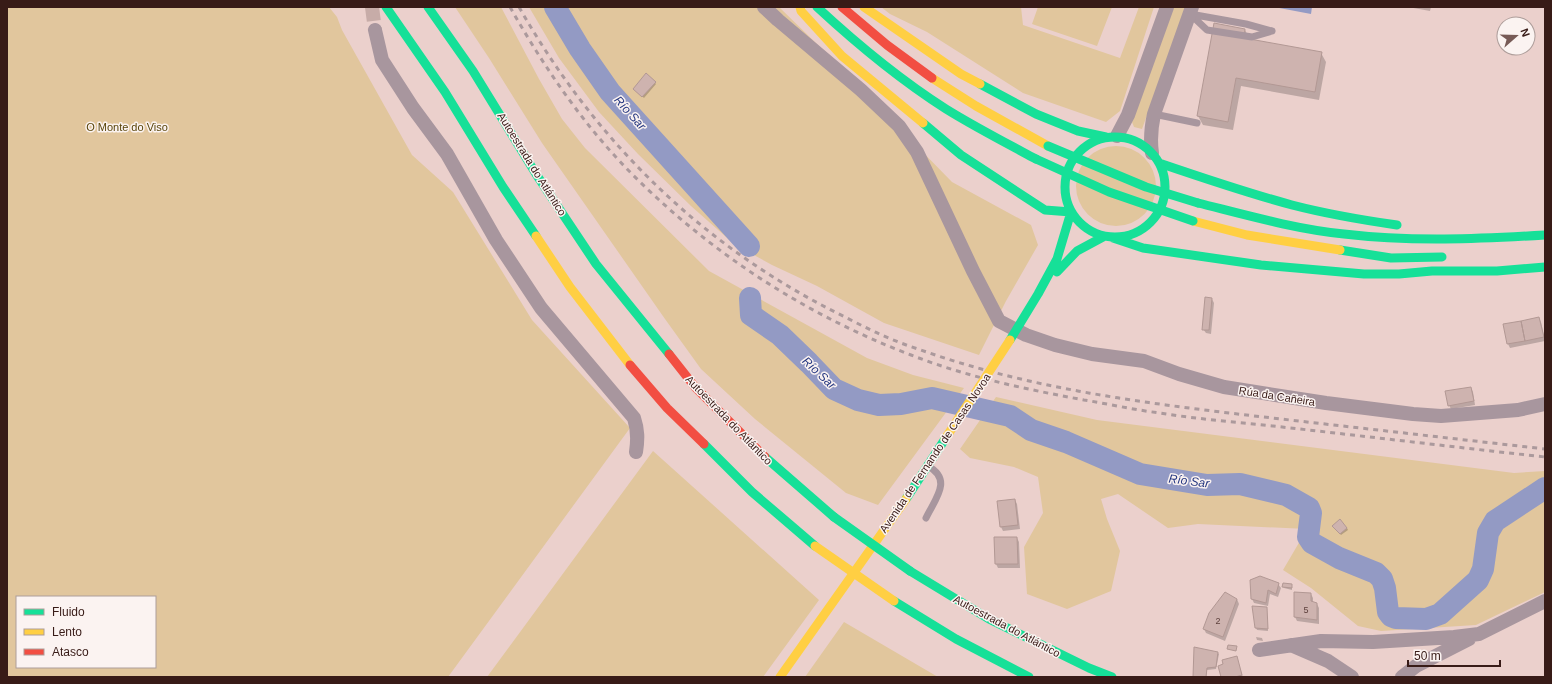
<svg xmlns="http://www.w3.org/2000/svg" width="1552" height="684" font-family="Helvetica,sans-serif">
<style>
.green{fill:#e1c69d;fill-rule:evenodd}
.water{fill:#939ac4}
.shadow{fill:#0003}
.lines{fill:none;stroke-linecap:round;stroke-linejoin:round}
.river{stroke:#939ac4;stroke-width:22}
.building{fill:#ceb3af;stroke:#b29894}
.street-tunnel{stroke:#c7aca8;stroke-width:14;stroke-dasharray:14 7;stroke-linecap:butt}
.lane{stroke:#a8969e;stroke-width:7}
.street{stroke:#a8969e;stroke-width:14}
.fast{stroke:#16e098;stroke-width:9}
.slow{stroke:#ffcf43;stroke-width:9}
.jam{stroke:#f24e42;stroke-width:9}
.rail{stroke:#ab999c;stroke-width:3;stroke-dasharray:5 5;stroke-linecap:butt}
.fast-bridge{stroke:#16e098;stroke-width:9}
.slow-bridge{stroke:#ffcf43;stroke-width:9}
.labels{text-anchor:middle;stroke-width:3;stroke-linejoin:round;paint-order:stroke}
.number-label{font-size:9px;fill:#5e413d}
.park-label{font-size:11px;fill:#59450a;stroke:#fbf3f1}
.street-label{font-size:11px;fill:#381b17;stroke:#fbf3f1}
.water-label{font-size:12px;font-style:italic;fill:#243680;stroke:#fbf3f1}
</style>
<rect width="100%" height="100%" fill="#ebd0cc"/>
<!-- green -->
<path class="green" d="M7,7h322l8,10 5,13 70,125 41,37 79,128 98,108 -182,249h-441zM17,597h138v70h-138z
M455,7h46l38,72 23,40 23,29 124,123 158,87 46,17 51,13 -86,117 -32,-12 -91,-74 -54,-50 -36,-50 -123,-176 -53,-85z
M529,7h250l40,39 133,136 79,43 7,20 -32,56 -27,54 -95,-32 -67,-37 -45,-21 -38,-21 -43,-38 -53,-52 -39,-42 -40,-54z
M881,7h140l2,18 97,33 19,-51h15l-34,104 -14,11 -83,-29 -96,-61 -37,-18z
M1038,7h74l-15,39 -65,-22z
M1173,7h13l-44,122 -8,-2 -2,-5z
M1076 186a40 40 0 1 1 80 0a40 40 0 1 1-80 0Z
M996,397l101,23 417,53 31,-2v121l-69,33 -95,6 -23,-5 -47,-38 -28,-18 24,-41 -109,-5 -30,4 -50,-34 -17,5 6,20 13,32 -9,40 -44,18 -40,-15 -3,-47 19,-34 -5,-36 -24,-10 -44,-9 -10,-9z
M653,451l166,149 -56,77h-276z
M844,622l94,55h-133z"/>
<!-- water -->
<path class="water" d="M1274,7h38l-1,7z"/>
<!-- shadow -->
<path class="shadow" d="M1408,7h23l-1,4z
M1245,30l5,10 71,13 5,9 -7,38 -78,-14 -8,44 -30,-5 -5,-9z
M655,83l1,1 -12,14 -9,-8z
M1212,299l2,4 -3,31 -5,-1 -3,-4z
M1539,318l2,4 4,19 -35,7 -2,-4z
M1471,388l2,4 2,13 -24,4 -2,-4z
M1015,500l2,4 3,25 -17,2 -2,-4z
M1335,528h12l1,2 -7,5z
M995,538h22l2,4 1,26h-22l-2,-4z
M1278,584l3,4 -3,9 -8,-3 -2,12 -14,-3 -2,-4z
M1292,585v5l-8,-2 -1,-1z
M1295,594h16l2,4v5l4,1 2,4v16l-22,-3 -2,-4z
M1237,599l2,5 -14,37 -19,-8 -2,-4z
M1266,608l2,23 -11,-1 -1,-2z
M1256,637l6,1 1,3 -6,-1z
M1218,653l1,1 -3,15 -9,1 -1,7h-11z
M1236,657l7,20h-21z"/>
<g class="lines">
<!-- river -->
<path class="river" d="M555,7l25,42 30,43 139,154
M750,298l1,17 29,20 29,28 25,26 24,11 21,5 22,-1 31,-6 78,18 21,14 35,12 74,32 67,11 33,-1 46,11 23,13 2,5 -3,24 4,6 27,15 37,15 6,6 3,9 3,24 3,4 5,2 30,1 14,-5 38,-34 5,-11 5,-36 7,-12 50,-33"/>
</g>
<!-- building -->
<path class="building" d="M1214,23l31,6 -1,9 78,14 -7,40 -79,-14 -8,44 -31,-6z
M646,73l10,9 -14,15 -9,-8z
M1205,297l7,1 -3,32h-7z
M1539,317l5,20 -19,4 -4,-20z
M1521,321l4,20 -18,3 -4,-20z
M1471,387l3,14 -26,5 -3,-15z
M1015,499l3,26 -18,2 -3,-26z
M1340,519l7,9 -7,6 -8,-8z
M994,537h23l1,27h-23z
M1260,576l19,7 -3,11 -8,-4 -2,13 -15,-4 -1,-19z
M1283,583l9,1v4l-10,-1z
M1225,592l12,7 -14,38 -20,-8 6,-16z
M1294,592l17,1v8l6,2v17l-23,-3z
M1252,606l15,1 1,22 -13,-1z
M1228,645l9,1 -1,5 -9,-2z
M1194,647l24,5 -2,15 -9,1 -1,9h-13z
M1237,656l5,19 -7,2h-14l-3,-11 5,-2 -1,-4z"/>
<g class="lines">
<!-- street-tunnel -->
<path class="street-tunnel" d="M372,7l3,23"/>
<!-- lane -->
<path class="lane" d="M1190,14l17,16 45,7 20,-6
M1190,14l56,10 26,7
M1154,114l43,9
M926,518c9,-19 27,-38 2,-52"/>
<!-- street -->
<path class="street" d="M764,7l14,13 83,70 38,36 18,26 56,119 26,50 27,14 29,10 37,9 52,7 35,13 45,13 102,16 87,11 28,2 77,-6 27,-6
M375,30l7,30 31,48 34,46 49,86 45,68 93,110c4,12 4,21 2,34
M1117,136l11,-21 39,-108
M1152,153c-2,-13 -1,-25 2,-39l38,-107
M1291,645l37,16 24,16
M1259,650l62,-9 52,1 81,-5 25,-3 66,-33
M1402,677l14,-11 53,-27"/>
<!-- fast -->
<path class="fast" d="M386,7l59,85 58,95 33,49
M428,7l45,64 63,103 60,90 73,90
M817,7c40,37 82,72 129,102 29,18 60,34 90,50
M980,84l56,30 42,17 28,6
M923,123l38,32 84,55 26,2
M1065 187a50 50 0 1 1 100 0a50 50 0 1 1-100 0Z
M1159,163c44,15 88,30 133,42 35,9 70,15 105,20
M1198,203c48,12 97,26 146,31 67,8 134,5 201,1
M1113,238l30,10 118,17 103,9h35l33,-3h65l48,-4
M1340,250l51,8 51,-1
M1057,272l20,-21 26,-14
M1010,340l28,-46 19,-35 14,-47
M704,444l48,48 63,54
M765,457l69,60
M906,499l39,-60
M910,571l79,48 100,49 23,9
M894,601l62,38 73,38"/>
<!-- slow -->
<path class="slow" d="M800,7l1,4 41,45 81,67
M864,7l97,67 19,10
M932,78l44,28 72,40
M1193,221l54,14 93,15
M536,236l34,51 60,78
M780,677l126,-178"/>
<!-- jam -->
<path class="jam" d="M842,7l45,38 45,33
M669,354l26,33 70,70
M630,365l37,43 37,36"/>
<!-- rail -->
<path class="rail" d="M510,7c34,60 74,119 123,168 79,79 173,140 278,180 56,22 114,34 173,45 25,4 51,10 76,13 37,6 75,9 113,13 90,10 181,21 272,31
M519,7c78,137 186,242 328,311 23,12 46,23 71,31 117,42 241,56 363,70 88,10 176,20 264,30"/>
<!-- fast-bridge -->
<path class="fast-bridge" d="M1048,146l98,41 52,16
M1036,159l73,33 84,29
M834,517l76,54"/>
<!-- slow-bridge -->
<path class="slow-bridge" d="M945,439l65,-99
M815,546l79,55"/>
</g>
<g class="labels">
<!-- number labels -->
<g class="number-label">
<text x="1306" y="613">5</text>
<text x="1218" y="624">2</text>
</g>
<!-- park labels -->
<g class="park-label">
<text x="127" y="131">O Monte do Viso</text>
</g>
<!-- street labels -->
<g class="street-label">
<text transform="translate(532 164) rotate(58)" y="4">Autoestrada do Atlántico</text>
<text transform="translate(1277 396) rotate(9)" y="4">Rúa da Cañeira</text>
<text transform="translate(729 420) rotate(46)" y="4">Autoestrada do Atlántico</text>
<text transform="translate(935 453) rotate(-56)" y="4">Avenida de Fernando de Casas Novoa</text>
<text transform="translate(1007 626) rotate(28)" y="4">Autoestrada do Atlántico</text>
</g>
<!-- water labels -->
<g class="water-label">
<text transform="translate(630 113) rotate(48)" y="4">Río Sar</text>
<text transform="translate(819 373) rotate(43)" y="4">Río Sar</text>
<text transform="translate(1189 481) rotate(7)" y="4">Río Sar</text>
</g>
</g>
<!-- border -->
<rect width="1552" height="684" fill="none" stroke="#381b17" stroke-width="16"/>
<!-- legend -->
<rect x="16" y="596" width="140" height="72" fill="#fbf3f1" stroke="#ad9d9a"/>
<rect x="24" y="609" width="20" height="6" fill="#16e098" stroke="#ad9d9a"/>
<text x="52" y="616" font-size="12" fill="#381b17">Fluido</text>
<rect x="24" y="629" width="20" height="6" fill="#ffcf43" stroke="#ad9d9a"/>
<text x="52" y="636" font-size="12" fill="#381b17">Lento</text>
<rect x="24" y="649" width="20" height="6" fill="#f24e42" stroke="#ad9d9a"/>
<text x="52" y="656" font-size="12" fill="#381b17">Atasco</text>
<!-- north arrow -->
<g transform="translate(1516 36) rotate(70)"><circle r="19" fill="#fbf3f1" stroke="#ad9d9a"/>
<path d="M0-3L7 15L0 10L-7 15Z" fill="#775a56"/>
<text y="-6" font-size="11" font-weight="bold" text-anchor="middle" fill="#381b17">N</text>
</g>
<!-- scale -->
<path d="M1408 660v6h92v-6" fill="none" stroke="#381b17" stroke-width="2"/>
<text x="1414" y="660" font-size="12" fill="#381b17" stroke="#fbf3f1" stroke-width="3" paint-order="stroke">50 m</text>
</svg>
